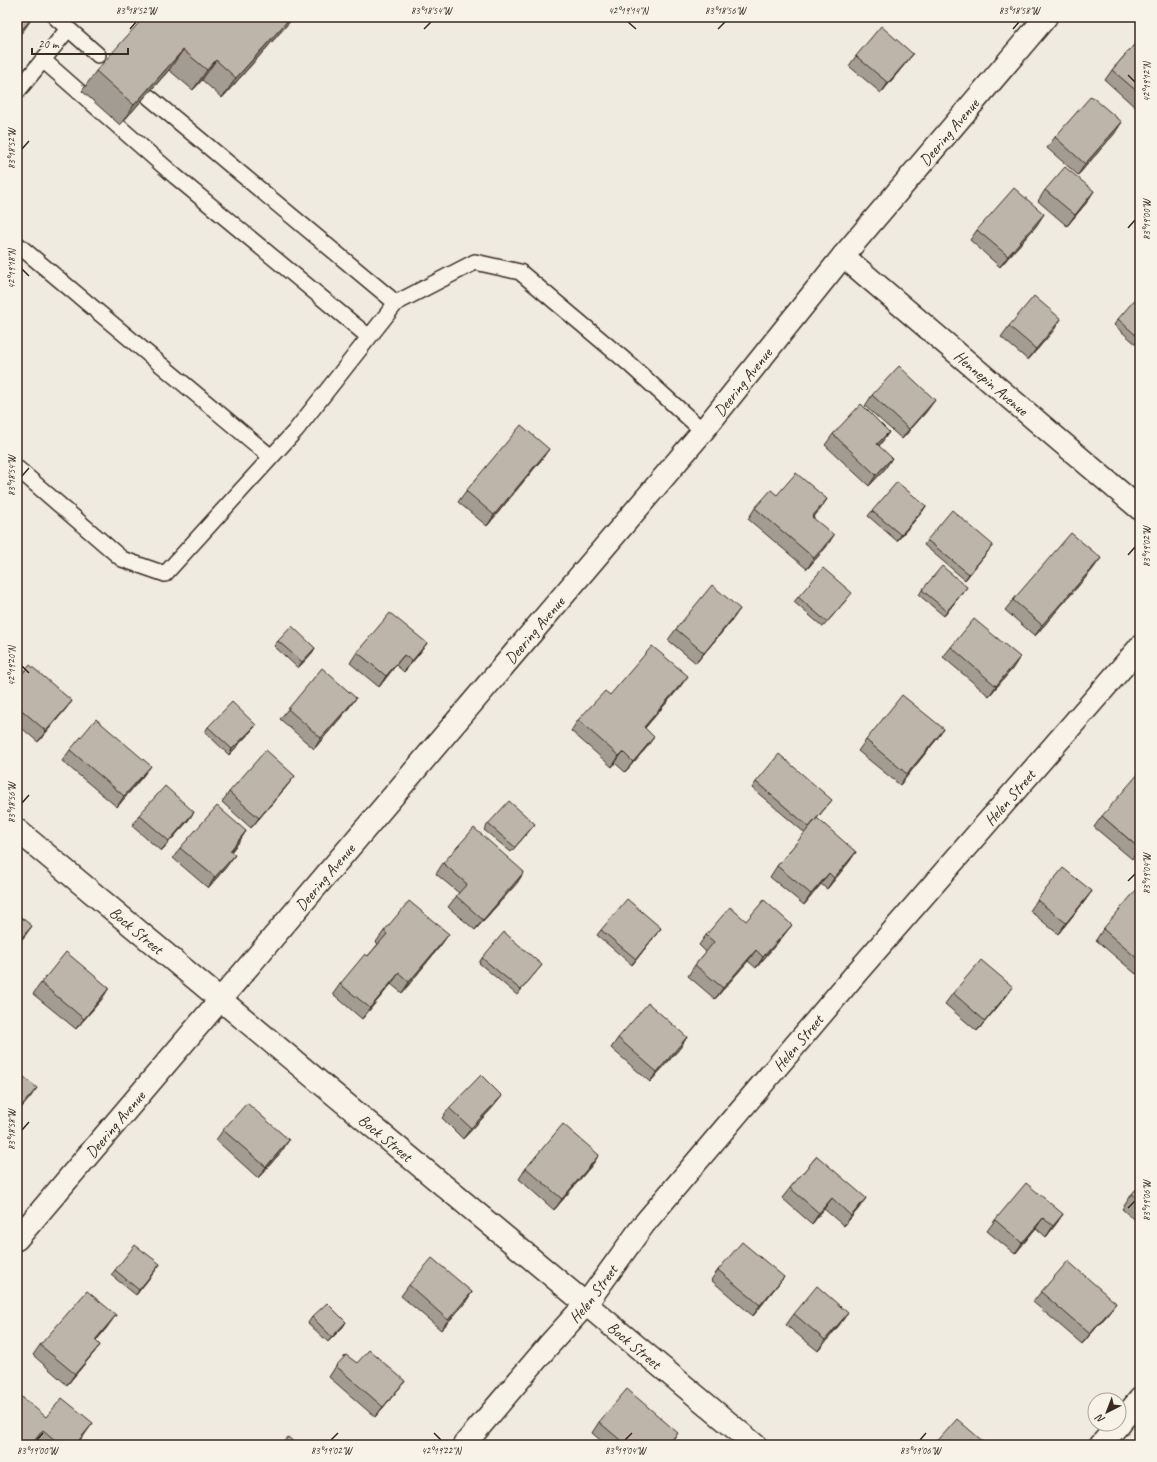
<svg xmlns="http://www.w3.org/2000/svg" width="1157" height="1462" font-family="Caveat,sans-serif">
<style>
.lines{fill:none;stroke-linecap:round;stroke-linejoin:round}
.service-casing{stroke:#3b2a1e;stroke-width:18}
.minor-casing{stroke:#3b2a1e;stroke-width:25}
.service{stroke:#f7f3e8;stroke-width:15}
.minor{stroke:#f7f3e8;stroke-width:22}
.wall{fill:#a39c92;stroke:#3b2a1e}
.shaded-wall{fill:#847f77;stroke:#3b2a1e}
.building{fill:#bdb5aa;stroke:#3b2a1e}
.ticks{fill:none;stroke:#3b2a1e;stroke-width:1.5}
.labels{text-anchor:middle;stroke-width:3;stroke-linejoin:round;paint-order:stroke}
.street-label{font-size:16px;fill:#3b2a1e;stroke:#f7f3e8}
.neatline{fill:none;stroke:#3b2a1e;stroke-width:1.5}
.ticks-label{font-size:10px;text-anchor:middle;fill:#3b2a1e}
</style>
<rect width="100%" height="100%" fill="#efebe0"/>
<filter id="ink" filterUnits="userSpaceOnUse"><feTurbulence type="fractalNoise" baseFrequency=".025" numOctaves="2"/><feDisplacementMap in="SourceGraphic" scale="8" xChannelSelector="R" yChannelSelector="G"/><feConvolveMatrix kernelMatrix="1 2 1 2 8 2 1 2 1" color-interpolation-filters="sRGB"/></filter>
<g filter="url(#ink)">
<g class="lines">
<defs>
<path id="service" d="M55,17l43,38
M43,60l132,116 194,161
M17,92l51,-63
M149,97l247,206
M17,244l254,213
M17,468l105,91 43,15 131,-144 100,-127 79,-41 45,10 107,90 76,69"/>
<g id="minor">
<path id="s1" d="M843,256l297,253"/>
<path id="s2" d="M17,830l738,615"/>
<path id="s3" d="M17,1239l686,-808 140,-175 203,-239"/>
<path d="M1119,1424l21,-25"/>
<path id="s4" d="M464,1445l84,-99 38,-42 58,-80 214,-253 282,-324"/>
<path d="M1101,1445l18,-21"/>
</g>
</defs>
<!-- service casing -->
<use href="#service" class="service-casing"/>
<!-- minor casing -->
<use href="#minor" class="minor-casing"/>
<!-- service -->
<use href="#service" class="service"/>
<!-- minor -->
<use href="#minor" class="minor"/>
</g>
<!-- wall -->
<path class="wall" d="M294,17l-72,81 -20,-18 -9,10 -24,-20 -49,55 -38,-34 14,-20z
M1140,38v63l-5,6 -30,-27 7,-10z
M913,54l-8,10 -24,29 -32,-27 7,-10z
M1115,133l-37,42 -31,-27 8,-11z
M1045,190l42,12 -20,24 -29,-25z
M1037,225l-37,42 -30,-27 7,-10z
M1140,299v45l-2,2 -24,-21 4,-6z
M1009,326l45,4 -26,30 -27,-23z
M872,395l55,16 -25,28 -37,-33z
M889,432l-10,14 6,23 -16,17 -44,-41 8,-11z
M542,459l-55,67 -29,-24 8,-11z
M777,495l43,15 -7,7 14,29 -20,23 -59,-50 7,-11z
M926,506l-4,6 -25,29 -29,-25 4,-5z
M927,540l62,10 -24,30 -41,-35z
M1093,569l-58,67 -30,-26 8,-10z
M922,590l41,2 -19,24 -25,-21z
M798,597l50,1 -25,29 -29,-25z
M733,619l-37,44 -28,-23 8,-11z
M278,641l37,7 -3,5 -14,15 -24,-22z
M427,643l-8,11 -15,18 -8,-7 -17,22 -29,-24 7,-11z
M951,647l62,21 -24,28 -46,-39z
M17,680l55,21 -8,10 -26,31 -21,-18z
M680,687l-35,41 2,19 -22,25 -10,-9 -3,4 -41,-36 7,-11 32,-25z
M356,698l-8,11 -34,40 -34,-30 8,-10z
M256,725l-4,5 -23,25 -24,-23 3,-5z
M944,729l-8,11 -36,45 -42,-34 8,-11z
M70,750l73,26 -26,31 -55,-46z
M756,782l76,18 -18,22 42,30 -7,10 -22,27 -6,-5 -17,21 -34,-28 7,-11 28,-33 -53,-45z
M287,786l-36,42 -29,-26 7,-10z
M194,812l-7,10 -26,29 -29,-25 7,-11z
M1102,816l38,33 -8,10 -38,-32z
M488,824h47l-4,5 -20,23 -27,-22z
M246,831l-7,11 -8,10 -4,14 -19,22 -35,-30 7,-10z
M443,863l81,9 -7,11 -42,47 -27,-23 11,-14 -23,-19z
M1092,891l-8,11 -26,32 -28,-23 7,-11z
M1140,892v78l-4,4 -40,-34 7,-11z
M661,928l-29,37 -35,-30 4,-5z
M384,931l57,14 -39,48 -11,-9 -29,35 -29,-25 7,-10 28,-28 10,-12 -2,-2z
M706,935h78l-28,33 -8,-7 -33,38 -27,-23 7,-11 11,-13 -7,-7z
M482,958l60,7 -25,30 -38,-32z
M41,983l61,16 -26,30 -43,-35z
M1013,987l-8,11 -28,33 -32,-27 8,-11z
M687,1037l-7,11 -30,34 -39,-34 7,-10z
M494,1106l-31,33 -21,-21 7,-10z
M223,1130l59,21 -24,27 -42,-38z
M599,1155l-7,10 -38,45 -35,-31 7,-11z
M817,1156l42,52 -15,18 -20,-17 -12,15 -30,-26 8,-10z
M1140,1185v40l-18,-16 10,-15z
M1063,1214l-7,10 -10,13 -10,-9 -21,26 -28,-23 8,-11z
M160,1264l-24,31 -25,-20 4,-5z
M718,1270l66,7 -8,10 -23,29 -42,-36z
M409,1285l63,7 -7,11 -24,27 -40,-34z
M1041,1292l68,21 -27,31 -49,-42z
M794,1314l46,10 -22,27 -32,-26z
M312,1317l31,10 -15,15 -20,-19z
M108,1326l-12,15 4,4 -8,10 -25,30 -34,-30 7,-10z
M357,1363l48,18 -8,10 -22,26 -46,-40 7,-11z
M46,1417l39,17 -9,11h-35l-5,-4 -4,4h-15z
M599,1422l70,23h-63l-14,-12z"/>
<!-- shaded-wall -->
<path class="shaded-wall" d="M33,17l-9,13 -7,8v-3z
M291,17h3l-72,81 14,-20z
M183,50l-14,20 -49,55 14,-20z
M913,54l-8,10 -24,29 7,-10z
M216,60l-14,20 -9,10 14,-20z
M1122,122l-7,11 -37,42 7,-11z
M1094,191l-7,11 -20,24 8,-11z
M1044,214l-7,11 -37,42 8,-11z
M1061,319l-7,11 -26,30 8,-11z
M935,400l-8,11 -25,28 7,-10z
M889,432l-7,10 -12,13 7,-11z
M549,449l-7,10 -55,67 7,-11z
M892,458l-7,11 -16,17 7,-11z
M827,499l-7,11 -16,17 8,-10z
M926,506l-4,6 -25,29 4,-6z
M834,535l-7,11 -20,23 7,-11z
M993,545l-28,35 4,-6z
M1101,558l-8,11 -58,67 7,-11z
M967,587l-4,5 -19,24 3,-5z
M740,609l-7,10 -37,44 8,-10z
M427,643l-8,11 -15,18 8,-11z
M315,648l-3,5 -14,15 4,-6z
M404,655l-8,10 -17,22 7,-11z
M1020,657l-7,11 -24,28 7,-10z
M688,676l-8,11 -44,51 8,-11z
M356,698l-8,11 -34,40 7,-11z
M72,701l-8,10 -26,31 8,-11z
M256,725l-4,5 -23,25 3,-6z
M944,729l-8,11 -36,45 7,-11z
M654,737l-7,10 -22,25 8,-10z
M623,752l-8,11 -3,4 7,-11z
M151,766l-8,10 -26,31 7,-11z
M295,776l-8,10 -36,42 8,-10z
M194,812l-7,10 -26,29 8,-10z
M246,831l-7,11 -16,19 7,-10z
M1140,847v2l-8,10z
M856,852l-7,10 -22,27 7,-11z
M235,855l-8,11 -19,22 7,-11z
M524,872l-7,11 -42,47 8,-10z
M829,873l-8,11 -17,21 7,-11z
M1092,891l-8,11 -26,32 8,-11z
M792,925l-8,10 -28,33 7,-11z
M32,926l-8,11 -7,8v-2z
M661,928l-4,5 -25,32 4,-6z
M449,934l-8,11 -39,48 7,-11z
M756,950l-8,11 -33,38 8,-11z
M399,973l-8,11 -29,35 8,-11z
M1013,987l-8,11 -28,33 8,-10z
M109,988l-7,11 -26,30 8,-10z
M687,1037l-7,11 -30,34 7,-10z
M37,1088l-8,11 -12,14v-2z
M502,1096l-8,10 -31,33 8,-11z
M289,1140l-7,11 -24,27 8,-11z
M599,1155l-7,10 -38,45 8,-11z
M832,1198l-8,11 -12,15 7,-11z
M866,1198l-7,10 -15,18 7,-10z
M1063,1214l-7,10 -10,13 7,-11z
M1043,1218l-7,10 -21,26 7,-11z
M160,1264l-4,6 -20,25 3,-5z
M784,1277l-8,10 -23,29 7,-11z
M472,1292l-7,11 -24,27 7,-10z
M1116,1303l-7,10 -27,31 8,-10z
M848,1313l-8,11 -22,27 7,-11z
M116,1315l-8,11 -21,25 8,-11z
M346,1322l-3,5 -15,15 4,-5z
M100,1345l-8,10 -25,30 8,-11z
M405,1381l-8,10 -22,26 8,-10z
M93,1423l-8,11 -9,11h-1z
M43,1430l-11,15h-1z
M678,1433l-8,10 -1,2h-2z"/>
<!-- building -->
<path class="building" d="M17,17h16l-16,18z
M144,17h147l-55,61 -20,-18 -9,10 -24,-20 -49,55 -38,-34z
M881,26l32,28 -25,29 -32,-27z
M1140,38v56l-28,-24z
M1091,96l31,26 -37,42 -30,-27z
M1065,167l29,24 -19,24 -30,-25z
M1014,188l30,26 -36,42 -31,-26z
M1034,296l27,23 -25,30 -27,-23z
M1137,297l3,2v40l-22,-20z
M899,366l36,34 -26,29 -37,-34z
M861,404l28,28 -12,12 15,14 -16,17 -43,-41z
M521,425l28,24 -55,66 -28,-24z
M796,473l31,26 -15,18 22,18 -20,23 -59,-50 16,-18 6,5z
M897,482l29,24 -25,29 -29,-24z
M952,510l41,35 -24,29 -42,-34z
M1071,533l30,25 -59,67 -29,-25z
M942,566l25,21 -20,24 -25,-21z
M823,568l29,25 -25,29 -29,-25z
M712,585l28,24 -36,44 -28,-24z
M390,613l37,30 -15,18 -8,-6 -18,21 -29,-24z
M974,619l46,38 -24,29 -45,-39z
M292,626l23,22 -13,14 -24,-21z
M652,646l36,30 -44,51 10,10 -21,25 -10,-10 -4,4 -41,-36 27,-29 5,4z
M30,665l42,36 -26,30 -29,-25v-26z
M322,668l34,30 -35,40 -33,-29z
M902,695l42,34 -37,45 -41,-34z
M232,702l24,23 -24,24 -24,-22z
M96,719l55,47 -27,30 -54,-46z
M266,750l29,26 -36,42 -30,-26z
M779,754l53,46 -23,27 -53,-45z
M1139,773l1,1v73l-1,1 -37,-32z
M165,786l29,26 -25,29 -30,-26z
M509,801l26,23 -20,23 -27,-23z
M217,806l29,25 -16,20 5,4 -20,22 -35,-29z
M817,818l39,34 -22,26 -5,-5 -18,21 -34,-28z
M474,828l50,44 -41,48 -27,-24 11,-12 -24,-21z
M1063,868l29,23 -26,32 -29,-23z
M1137,889l3,3v69l-37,-32z
M627,899l34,29 -25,31 -35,-29z
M764,900l28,25 -29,32 -7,-7 -33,38 -28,-23 19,-23 -8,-7 24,-28 16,14z
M409,901l40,33 -40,48 -10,-9 -29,35 -30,-24 25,-30 3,2 19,-22 -3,-3z
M17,914l15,12 -15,17z
M504,932l38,33 -21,25 -39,-32z
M66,952l43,36 -25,31 -43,-36z
M981,960l32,27 -28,34 -32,-28z
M648,1003l39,34 -30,35 -39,-34z
M17,1071l20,17 -20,23z
M481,1075l21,21 -31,32 -22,-20z
M247,1103l42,37 -23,27 -43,-37z
M563,1124l36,31 -37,44 -36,-31z
M817,1156l49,42 -15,18 -19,-18 -13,15 -29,-25z
M1026,1183l37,31 -10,12 -10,-8 -21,25 -27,-23z
M1140,1185v15l-8,-6z
M742,1242l42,35 -24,28 -42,-35z
M135,1245l25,19 -21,26 -24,-20z
M432,1258l40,34 -24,28 -39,-35z
M1068,1261l48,42 -26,31 -49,-42z
M817,1286l31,27 -23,27 -31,-26z
M87,1291l29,24 -21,25 5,5 -25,29 -35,-29z
M327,1303l19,19 -14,15 -20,-20z
M369,1350l36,31 -22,26 -47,-41 10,-11 11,8z
M627,1389l51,44 -11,12h-41l-27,-23z
M17,1393l29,24 16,-19 31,25 -18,22h-14l-18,-15 -12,15h-14z
M957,1419l29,25v1h-52z
M288,1437l9,8h-15z"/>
</g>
<!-- ticks -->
<path class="ticks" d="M628,22l8,7M130,29l6,-7M424,29l7,-7M718,29l7,-7M1013,29l6,-7M1128,75l7,7M22,149l7,-8M1128,228l7,-8M22,269l7,7M22,476l7,-8M1128,555l7,-8M22,666l7,7M22,803l7,-8M1128,881l7,-7M22,1130l7,-8M1128,1208l7,-7M434,1433l7,7M37,1440l6,-7M331,1440l7,-7M625,1440l7,-7M920,1440l6,-7"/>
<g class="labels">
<!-- street labels -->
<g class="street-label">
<text dy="6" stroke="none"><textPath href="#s3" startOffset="1447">Deering Avenue</textPath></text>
<text dy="6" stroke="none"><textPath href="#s3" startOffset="1123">Deering Avenue</textPath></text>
<text dy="6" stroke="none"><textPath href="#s1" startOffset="195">Hennepin Avenue</textPath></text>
<text dy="6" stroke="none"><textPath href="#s3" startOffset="799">Deering Avenue</textPath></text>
<text dy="6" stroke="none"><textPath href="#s4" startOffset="847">Helen Street</textPath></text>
<text dy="6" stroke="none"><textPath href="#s3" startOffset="475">Deering Avenue</textPath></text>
<text dy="6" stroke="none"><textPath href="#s2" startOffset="156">Bock Street</textPath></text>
<text dy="6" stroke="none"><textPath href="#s4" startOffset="523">Helen Street</textPath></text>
<text dy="6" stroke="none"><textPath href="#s3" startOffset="151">Deering Avenue</textPath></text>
<text dy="6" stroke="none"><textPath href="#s2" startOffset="480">Bock Street</textPath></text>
<text dy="6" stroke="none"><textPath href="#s4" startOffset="199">Helen Street</textPath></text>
<text dy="6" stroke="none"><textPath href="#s2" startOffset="804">Bock Street</textPath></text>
</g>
</g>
<!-- margin -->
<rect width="1157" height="1462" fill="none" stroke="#f7f3e8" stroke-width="44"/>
<!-- north arrow -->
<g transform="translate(1107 1412) rotate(222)"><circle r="19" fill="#f7f3e8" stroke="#aca397"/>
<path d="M0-3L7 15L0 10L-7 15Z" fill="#3b2a1e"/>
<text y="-6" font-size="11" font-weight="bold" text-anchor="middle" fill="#3b2a1e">N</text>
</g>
<!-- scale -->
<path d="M32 48v6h96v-6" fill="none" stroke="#3b2a1e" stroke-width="2"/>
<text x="38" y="48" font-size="12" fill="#3b2a1e" stroke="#f7f3e8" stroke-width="3" paint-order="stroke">20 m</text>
<rect x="22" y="22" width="1113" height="1418" class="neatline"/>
<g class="ticks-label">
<text x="136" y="14">83°18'52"W</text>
<text x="431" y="14">83°18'54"W</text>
<text x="628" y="14">42°19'14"N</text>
<text x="725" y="14">83°18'56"W</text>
<text x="1019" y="14">83°18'58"W</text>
<text transform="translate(1146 82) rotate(-90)" y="4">42°19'12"N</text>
<text transform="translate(11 149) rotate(-90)" y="4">83°18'52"W</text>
<text transform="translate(1146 220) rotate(-90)" y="4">83°19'00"W</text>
<text transform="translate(11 269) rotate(-90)" y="4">42°19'18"N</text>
<text transform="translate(11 476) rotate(-90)" y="4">83°18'54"W</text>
<text transform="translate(1146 547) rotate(-90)" y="4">83°19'02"W</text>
<text transform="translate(11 666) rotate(-90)" y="4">42°19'20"N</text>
<text transform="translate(11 803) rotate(-90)" y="4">83°18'56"W</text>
<text transform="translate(1146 874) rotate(-90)" y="4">83°19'04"W</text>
<text transform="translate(11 1130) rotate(-90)" y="4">83°18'58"W</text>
<text transform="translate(1146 1201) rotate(-90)" y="4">83°19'06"W</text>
<text x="37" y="1454">83°19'00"W</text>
<text x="331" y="1454">83°19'02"W</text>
<text x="441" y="1454">42°19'22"N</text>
<text x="625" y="1454">83°19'04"W</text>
<text x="920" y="1454">83°19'06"W</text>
</g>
</svg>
